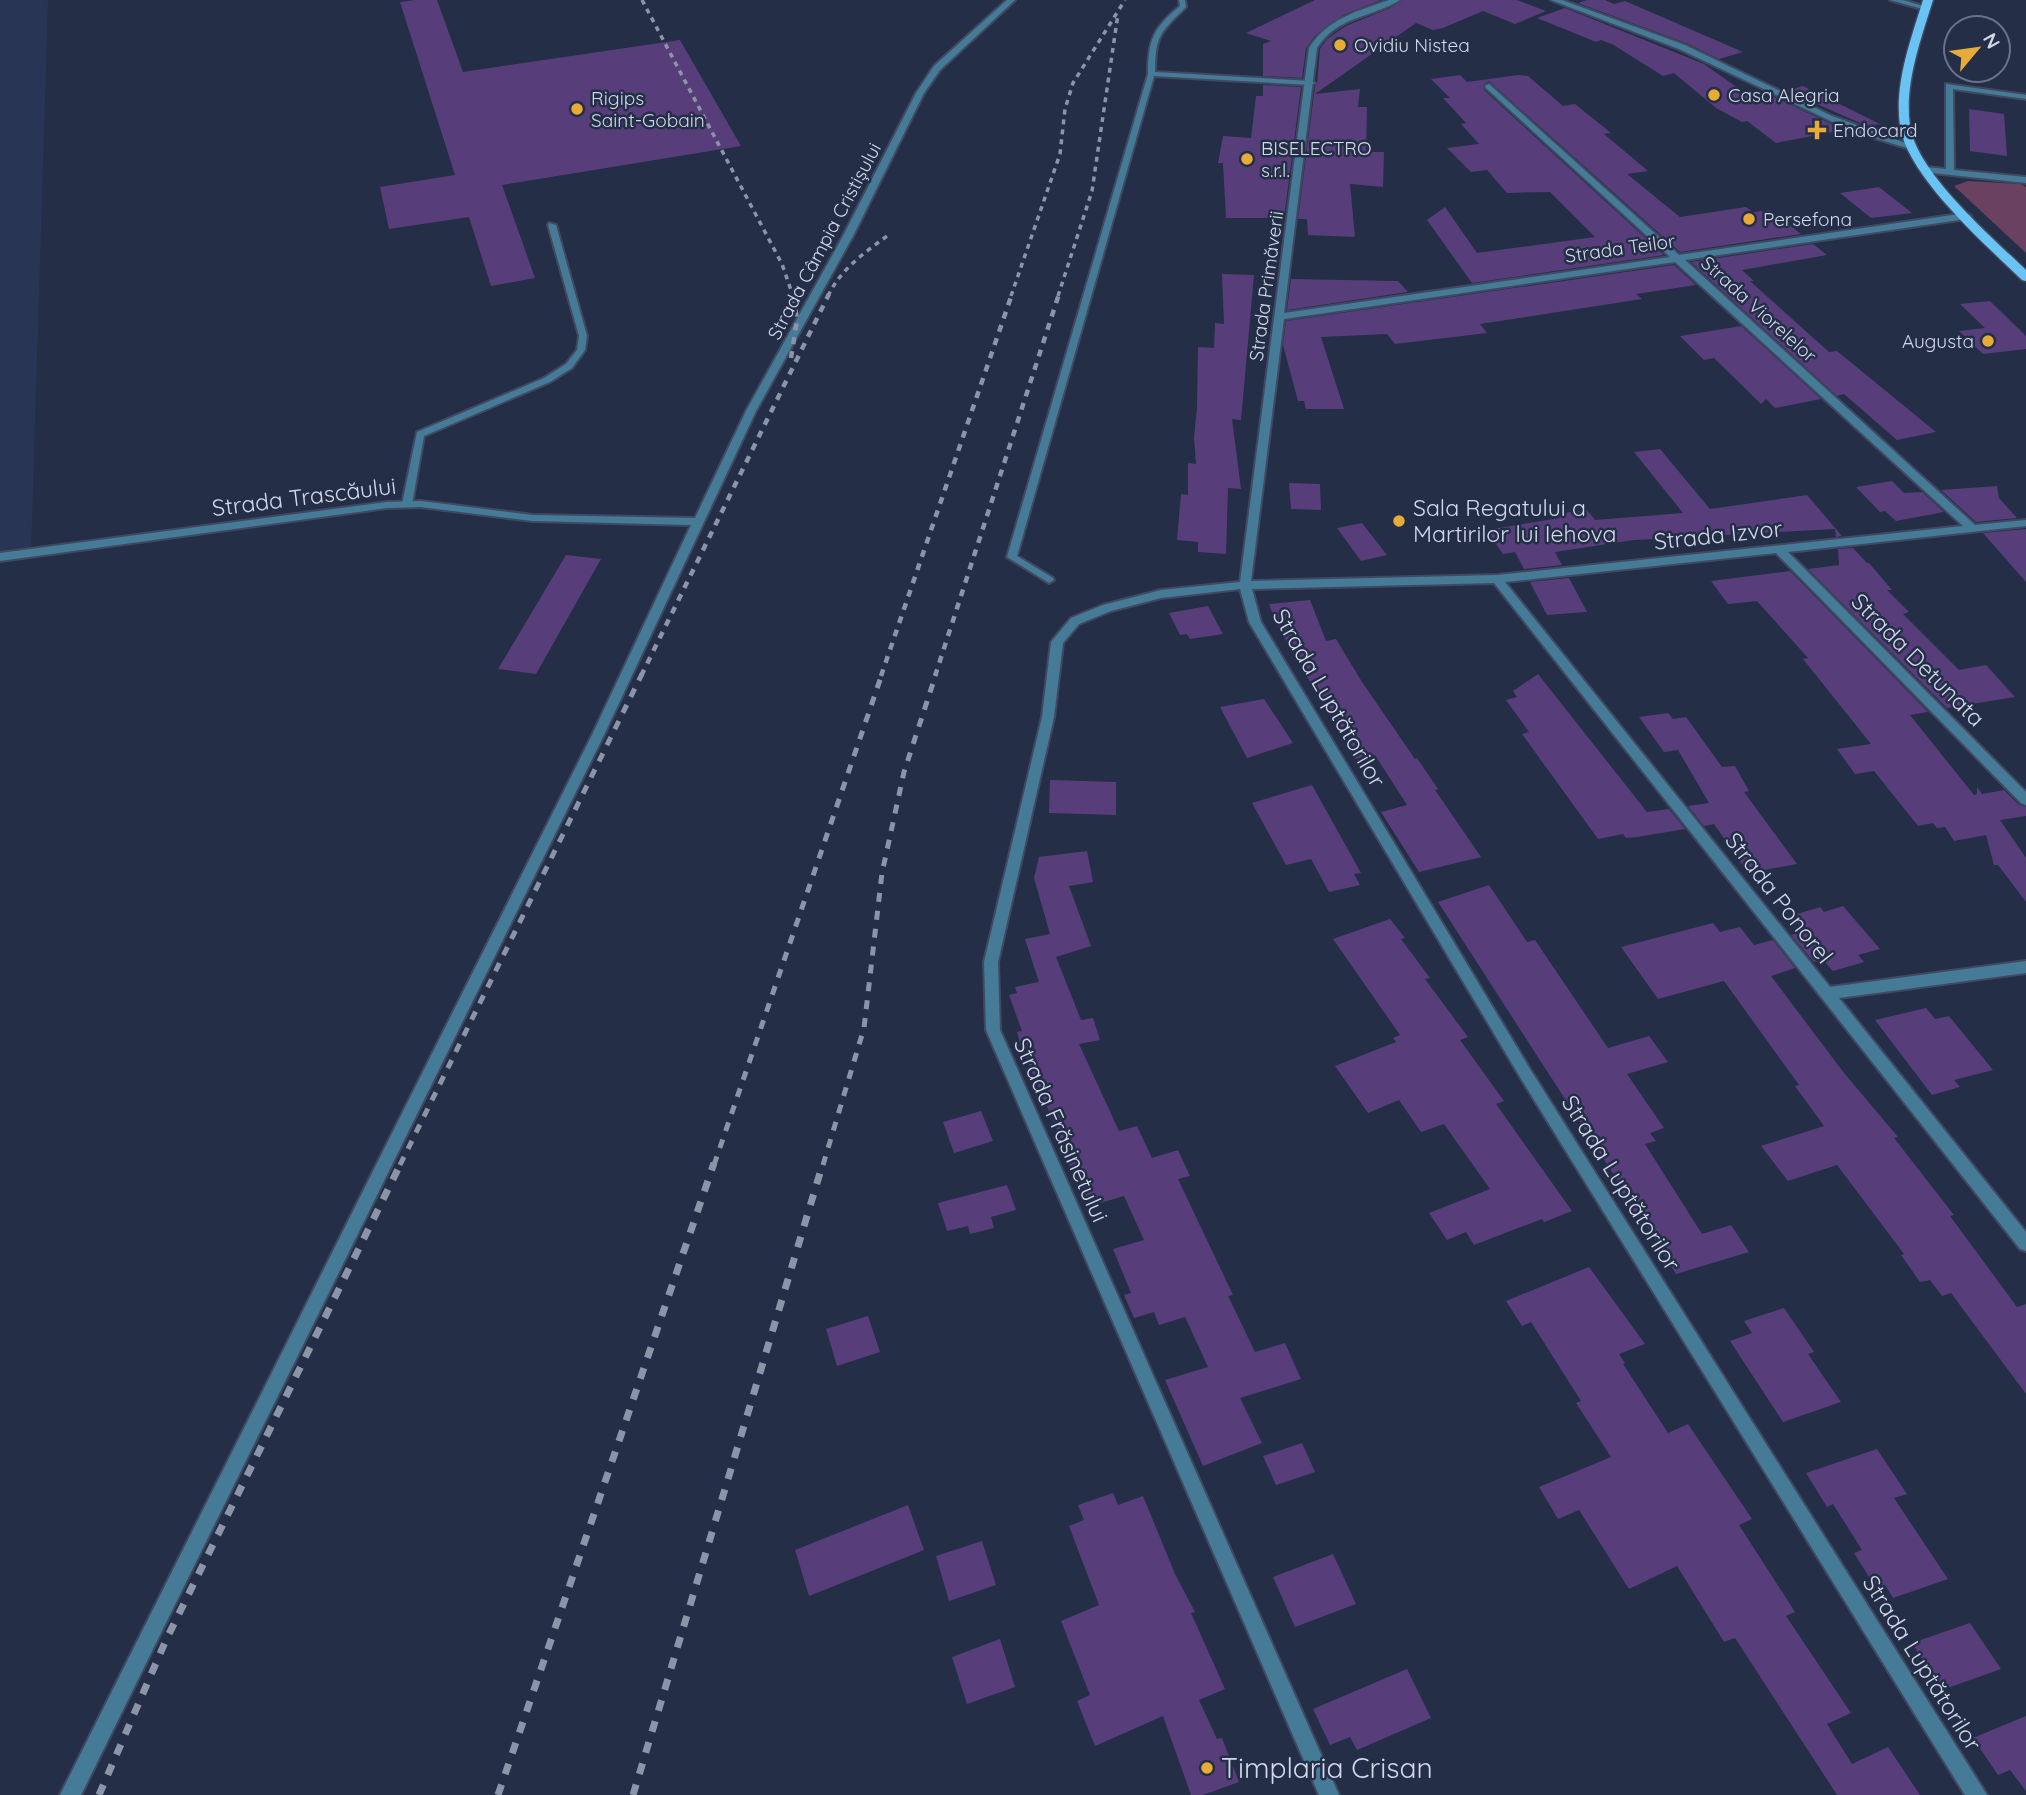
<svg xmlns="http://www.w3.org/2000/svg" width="2026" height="1795" font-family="Quicksand,sans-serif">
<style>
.built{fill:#293555}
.green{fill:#6a4160}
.building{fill:#573e7a}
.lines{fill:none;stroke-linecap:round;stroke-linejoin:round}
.service-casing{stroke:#404961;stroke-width:4}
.minor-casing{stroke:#404961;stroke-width:4}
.tertiary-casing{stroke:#404961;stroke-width:4}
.primary-casing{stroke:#404961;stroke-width:3}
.service{fill:#457b97;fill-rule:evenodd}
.minor{fill:#457b97;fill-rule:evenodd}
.tertiary{fill:#457b97;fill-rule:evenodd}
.primary{fill:#6ac4f3;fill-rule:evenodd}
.rail-far3{stroke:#8c94a8;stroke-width:3.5;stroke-dasharray:5 5;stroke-linecap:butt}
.rail-far2{stroke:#8c94a8;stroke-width:4.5;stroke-dasharray:7 7;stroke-linecap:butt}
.rail-far1{stroke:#8c94a8;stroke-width:5;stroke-dasharray:9 9;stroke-linecap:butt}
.rail{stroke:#8c94a8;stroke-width:7;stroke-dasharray:11 11;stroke-linecap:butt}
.poi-dot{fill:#e7ac37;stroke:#242e47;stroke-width:2.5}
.labels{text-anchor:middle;stroke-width:5;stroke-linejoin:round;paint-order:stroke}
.far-poi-label{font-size:19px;fill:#d2d9ea;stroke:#242e47;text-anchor:start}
.far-street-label{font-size:19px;fill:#d2d9ea;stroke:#242e47}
.street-label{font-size:23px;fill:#d2d9ea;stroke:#242e47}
.poi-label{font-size:23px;fill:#d2d9ea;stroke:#242e47;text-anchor:start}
.near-poi-label{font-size:28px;fill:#d2d9ea;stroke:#242e47;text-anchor:start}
</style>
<rect width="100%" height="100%" fill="#242e47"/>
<!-- built -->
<path class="built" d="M0,0h48l-17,553 -31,4z"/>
<!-- green -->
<path class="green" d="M1968,181l52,3 6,3v66l-72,-67z"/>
<!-- building -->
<path class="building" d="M415,0h22l26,72 217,-32 61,106 -239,39 33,93 -44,8 -22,-69 -80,12 -9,-42 75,-12 -55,-173z
M1315,0h66l-38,15 -28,21 -9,12 -4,30 -39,-2v-32l8,-3 -25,-8z
M1402,0h115l29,11 -31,13 -32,-13 -40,17 -10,2 -17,-7 -101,71 45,-5 -2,18h9l-1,45h18l-1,35 -33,-3 5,53 -47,-2 -1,-16h-9l17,-133 2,-2 3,-35 7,-10 19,-13 44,-18z
M1587,0h18l9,4 11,-3 118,51 -24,7 -33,-16 -108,-40z
M1565,8l139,56 52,37 16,-5 72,34 -68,13 -29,-22 -5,1 -26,-14 -42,-35 -11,3 -51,-32 -11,-4 -5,2 -59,-24z
M1460,75l7,7 51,-7 10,1 35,30 12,-2 36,29 -7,1 44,37 -21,3 53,43 66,-10 7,5 17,-2 31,24 -121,18 -191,-171 -6,4 1,5 180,165 -192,28 -45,-63 18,-13 32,46 118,-16 -45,-45 -43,1 -20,-23 -16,2 -24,-24 32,-4 -18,-20 5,-1 -23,-25h7l-19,-19z
M1263,85l38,2 -17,131h-58l-3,-55h-5l5,-27 28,2 5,-42h7z
M1803,86l77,38 -13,2 -80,-35z
M1969,109l35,5 3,42 -37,-5z
M1879,187l33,26 -41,5 -31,-25z
M1813,244l14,11 -85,15 12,11h-4l79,71 8,-1 99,81 -39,8 -53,-46 -7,2 -146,-134z
M1674,265l22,20 -60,9 6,5 -162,25 7,9 -92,11 -8,-10 -66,3 23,72h-38l-2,-8h-6l-15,-56 3,-24z
M1222,274l32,1 -13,145 -9,-1 9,70 -13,-1 -2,66 -28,-2v-10l-21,-2 4,-46 7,1v-32l8,1 -2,-27 3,-29 1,-61 16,1 1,-25 9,1z
M1291,279l107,2 10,11 -121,18z
M1990,301l36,35v13l-43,5 -24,-23 26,-3 -25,-24z
M1741,326l80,73 -46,9 -9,-9 -5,5 -47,-46 -10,2 -24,-24z
M1660,449l50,60 97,-14 35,41 -6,1 -1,-8 -201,11 -79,12 7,13 -38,4 -9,-17 -12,2 -17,-24 74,-12 -3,-4 30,-4 8,10 88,-7 -49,-61z
M1892,481l12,12 18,-1 22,20 -48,9 -11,-10 -5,1 -24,-25z
M1289,483l31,1 1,26 -30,-1z
M1997,486l2,12 18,20 -41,4 -35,-32z
M1362,523l25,32 -26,6 -24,-33z
M2026,529v53l-43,-49z
M1853,548l14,15h2l23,27h-5l22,22 -6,2 56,56 27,-5 29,32 -68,11 -139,-139 31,-4 -1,-16z
M566,555l35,4 -65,115 -38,-5z
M1790,571l138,141 -18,3 64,80 3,-1v-7l5,7 22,-4 15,15 7,2v9l-26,4 26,38v44l-28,-37h-4l-8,-30 -32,6 -9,-14 -8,1 -4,-5 -15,3 -44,-55 -19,3 -18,-25 34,-5 -68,-85 5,-1 -51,-57 -29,3 -17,-23z
M1569,578l18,34 -40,3 -17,-33z
M1310,600l16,41 10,-2 26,43 53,77 2,-1 21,31 -3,1 46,67 -62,15 -38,-60 26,-7 -32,-50 -20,4 -79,-136 -7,-19z
M1208,606l15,28 -33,5 -3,-5 -7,1 -11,-22z
M1538,674l109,138 22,-3 16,20 -48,8 -11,1 -3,-4 -25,5 -76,-105 7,-2 -23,-32 11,-3 -4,-6z
M1264,699l29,44 -46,15 -27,-51z
M1668,713l5,6 13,-2 36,50 13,-1 14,25 -5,1 53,72 -49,9 -34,-49 -10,2 -16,-20 21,-3 -31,-53 -14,2 -25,-35z
M1050,780l66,2v33l-67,-2z
M1312,785l49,88 -7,1 6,11 -31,7 -18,-33 -25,6 -34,-62z
M1087,851l6,31 -24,4 22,60 -35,11 25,63 12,-2 7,22 -21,4 40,87 18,-5 15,32 26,-8 12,26 -12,3 55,116 -5,1 27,56 30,-9 16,36 -61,19 22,45 -59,23 -38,-86 43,-13 -23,-50 -26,8 -5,-13 -20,6 -10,-23 7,-2 -18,-44 31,-9 -20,-44 -37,11 -25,-59h3l-44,-101 -4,-15 5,-1 -13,-36 8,-2 -2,-6 24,-5 -14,-43 25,-5 -16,-56 5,-21z
M1489,885l38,57 8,-2 73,108 41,-12 19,26 -41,12 37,54 -14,5 6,8 -11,3 57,90 29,-9 18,27 -73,22 -33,-54 -4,1 -21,-34 3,-1 -183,-284z
M1843,906l37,43 -22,6 6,7 -31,9 -10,-11 -9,2 -23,-27 13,-4 -13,-15 29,-9 4,5z
M1390,919l15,19 -4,1 29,39 -5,1 43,58 -8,3 44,61 -8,3 76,107 -28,11 -2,-3 -68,26 -8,-13 -19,8 -18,-27 61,-24 -46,-65 -23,8 -22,-32 -31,13 -33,-47 61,-24 -3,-4 7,-3 -67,-96z
M1713,923l7,9 20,-5 14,18 19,-5 22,28 -24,8 73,97 54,64 -4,1 60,77 -4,1 67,91 9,-3v90l-75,-101 -9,3 -12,-16 -10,2 -19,-27 3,-1 -67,-89 -49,16 -27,-35 63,-20 -29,-40 4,-1 -75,-104 -66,18 -37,-52z
M1926,1008l9,11 14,-3 44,54 -39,10 6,7 -28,8 -57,-75z
M981,1111l12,30 -39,12 -11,-31z
M1007,1185l9,25 -25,7 3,11 -24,6 -2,-8 -21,5 -9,-28z
M1589,1267l56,77 -26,10 6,9 -2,1 45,69 20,-9 64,95 -13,6 56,87 -9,4 65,97 -24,11 25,40 36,-17 32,48h-83l-102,-157 -11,4 -47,-76 -48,23 -50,-79 -21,9 -19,-32 72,-30 -35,-54 5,-2 -50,-79 -9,4 -16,-25z
M1784,1308l30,44 -6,2 33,48 -58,20 -53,-81 22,-8 -8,-12z
M868,1316l12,36 -43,14 -11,-37z
M1302,1443l13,29 -39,13 -13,-29z
M1877,1449l30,45 -13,4 54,81 -55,19 -8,-13 -9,3 -22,-35 8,-3 -29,-46 -6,3 -21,-34z
M1113,1493l5,12 25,-9 32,78 20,38 -4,1 34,76 -26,11 18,39 5,-1 17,44 -36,13h-12l-28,-79 -68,30 -18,-45 13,-6 -29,-74 38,-16 -30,-79 15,-6 -6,-15z
M908,1505l16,45 -115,46 -14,-46z
M982,1541l14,44 -47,16 -13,-45z
M1333,1554l23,50 -61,23 -22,-50z
M1970,1623l31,46 -59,21 -30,-47z
M1000,1639l15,48 -48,17 -15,-47z
M1407,1669l24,49 -74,32 -7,-13 -20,8 -17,-36z
M2026,1716v75l-16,-21 -12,5 -25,-37z"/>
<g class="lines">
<defs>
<path id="service" d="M1179,0h6l1,7c-25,25 -31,28 -31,65l156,9 4,2 -4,2 -157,-9 -137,480 36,22 1,2 -5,3 -42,-26 141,-483c0,-34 5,-46 32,-68z
M549,223l7,2 31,111 -2,14 -13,18 -22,14 -126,54 -12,68 -5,3 -3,-1 -2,-2 15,-72 127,-54 22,-14 11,-14 2,-14 -31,-111z"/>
<path id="minor" d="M1007,0h8l-75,70 -16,23 -71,143 -97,175 -152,324 -523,1060h-21l532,-1060 99,-210 -158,-4 -112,-14 -34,1 -387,53v-8l387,-51 34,-1 112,14 162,3 51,-107 97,-175 73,-143 18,-27z
M1389,0h11c-29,18 -63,16 -83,48l-33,265 386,-56 -184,-169 -1,-2 4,-2 190,171 287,-42 5,3 -5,3 -281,41 290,265 51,-5v6l-238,26 238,240v13l-5,-2 -245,-250 -271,29 325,405 196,-26v12l-187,25 187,234v19l-6,-2 -526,-666 -242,6 9,33 269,447 457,726h-22l-445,-718 -271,-455 -9,-33 -79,9 -50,13 -32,13 -16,19 -9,74 -56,245 2,68 339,765h-20l-333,-765 -2,-68 58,-245 9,-75 20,-24 32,-13 58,-15 79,-8 69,-534c19,-30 49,-37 80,-48zM1675,262l288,264 -466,49 -246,6 33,-262z
M1890,0h13l27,8 -4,2z
M1946,84l80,11v4l-73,-10 1,81 72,7v6l-103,-11v-4l3,-1 20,2z"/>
<path id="tertiary" d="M1551,0h11l123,45 147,71 82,30 -4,3 -58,-18 -173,-82z"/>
<path id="primary" d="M1923,0h10c-12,39 -29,84 -23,126 7,47 82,111 116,144v11l-4,-1c-36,-35 -115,-104 -122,-154 -6,-42 11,-87 23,-126z"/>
</defs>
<!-- service casing -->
<use href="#service" class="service-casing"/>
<!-- minor casing -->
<use href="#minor" class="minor-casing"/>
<!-- tertiary casing -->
<use href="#tertiary" class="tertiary-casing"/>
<!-- primary casing -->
<use href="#primary" class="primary-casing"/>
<!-- service -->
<use href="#service" class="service"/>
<!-- minor -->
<use href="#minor" class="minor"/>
<!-- tertiary -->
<use href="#tertiary" class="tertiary"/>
<!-- primary -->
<use href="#primary" class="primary"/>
<!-- rail-far3 -->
<path class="rail-far3" d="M642,0l140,264 11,32
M828,296c12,-26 36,-43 59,-60
M1011,296l49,-142 5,-45 8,-26 52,-83
M1058,296l34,-105 26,-177"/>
<!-- rail-far2 -->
<path class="rail-far2" d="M791,358l6,-38 -4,-26
M641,676l188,-382
M881,676l131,-382
M935,676l124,-382"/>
<!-- rail-far1 -->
<path class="rail-far1" d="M400,1165l242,-491
M714,1165l168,-491
M823,1165l41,-137 18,-155 22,-101 32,-98"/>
<!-- rail -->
<path class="rail" d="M99,1795l67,-155 235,-477
M498,1795l216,-632
M633,1795l190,-632"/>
</g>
<!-- markers -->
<g class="poi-dot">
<circle cx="1340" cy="45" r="7"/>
<circle cx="1714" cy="95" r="7"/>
<circle cx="577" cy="109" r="7"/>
<path d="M1813.5 119.5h7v7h7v7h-7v7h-7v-7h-7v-7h7z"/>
<circle cx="1247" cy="159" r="7"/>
<circle cx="1749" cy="219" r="7"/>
<circle cx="1988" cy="341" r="7"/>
<circle cx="1399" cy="521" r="7"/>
<circle cx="1207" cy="1768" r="7"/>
</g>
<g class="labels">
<!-- far-poi labels -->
<g class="far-poi-label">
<text x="1354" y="52">Ovidiu Nistea</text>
<text x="1728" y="102">Casa Alegria</text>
<text x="591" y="105">Rigips<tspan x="591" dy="22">Saint-Gobain</tspan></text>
<text x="1833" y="137">Endocard</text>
<text x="1261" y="155">BISELECTRO<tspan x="1261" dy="22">s.r.l.</tspan></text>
<text x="1763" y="226">Persefona</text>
<text x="1974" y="348" text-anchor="end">Augusta</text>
</g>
<!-- far-street labels -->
<g class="far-street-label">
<text transform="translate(824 241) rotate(-62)" y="7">Strada Câmpia Cristișului</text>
<text transform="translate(1620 248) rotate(-8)" y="7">Strada Teilor</text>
<text transform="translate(1266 286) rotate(-82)" y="7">Strada Primăverii</text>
<text transform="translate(1759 309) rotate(42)" y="7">Strada Viorelelor</text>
</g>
<!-- street labels -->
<g class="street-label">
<text transform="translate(304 497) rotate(-7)" y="8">Strada Trascăului</text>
<text transform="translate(1718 535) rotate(-6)" y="8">Strada Izvor</text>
<text transform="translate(1918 660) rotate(45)" y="8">Strada Detunata</text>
<text transform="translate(1329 698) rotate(60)" y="8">Strada Luptătorilor</text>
<text transform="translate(1779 898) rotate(52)" y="8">Strada Ponorel</text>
<text transform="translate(1061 1130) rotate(66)" y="8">Strada Frăsinetului</text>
<text transform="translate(1621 1183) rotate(58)" y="8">Strada Luptătorilor</text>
<text transform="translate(1922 1663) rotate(58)" y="8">Strada Luptătorilor</text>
</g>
<!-- poi labels -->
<g class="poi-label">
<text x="1413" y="516">Sala Regatului a<tspan x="1413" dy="26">Martirilor lui Iehova</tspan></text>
</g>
<!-- near-poi labels -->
<g class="near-poi-label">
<text x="1221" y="1778">Timplaria Crisan</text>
</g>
</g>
<!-- north arrow -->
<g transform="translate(1977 49) rotate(61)"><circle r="33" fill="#242e47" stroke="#6a7288" stroke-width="2"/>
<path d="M0-5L12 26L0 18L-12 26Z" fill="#e7ac37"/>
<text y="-10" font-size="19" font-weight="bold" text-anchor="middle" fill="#d2d9ea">N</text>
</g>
</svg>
